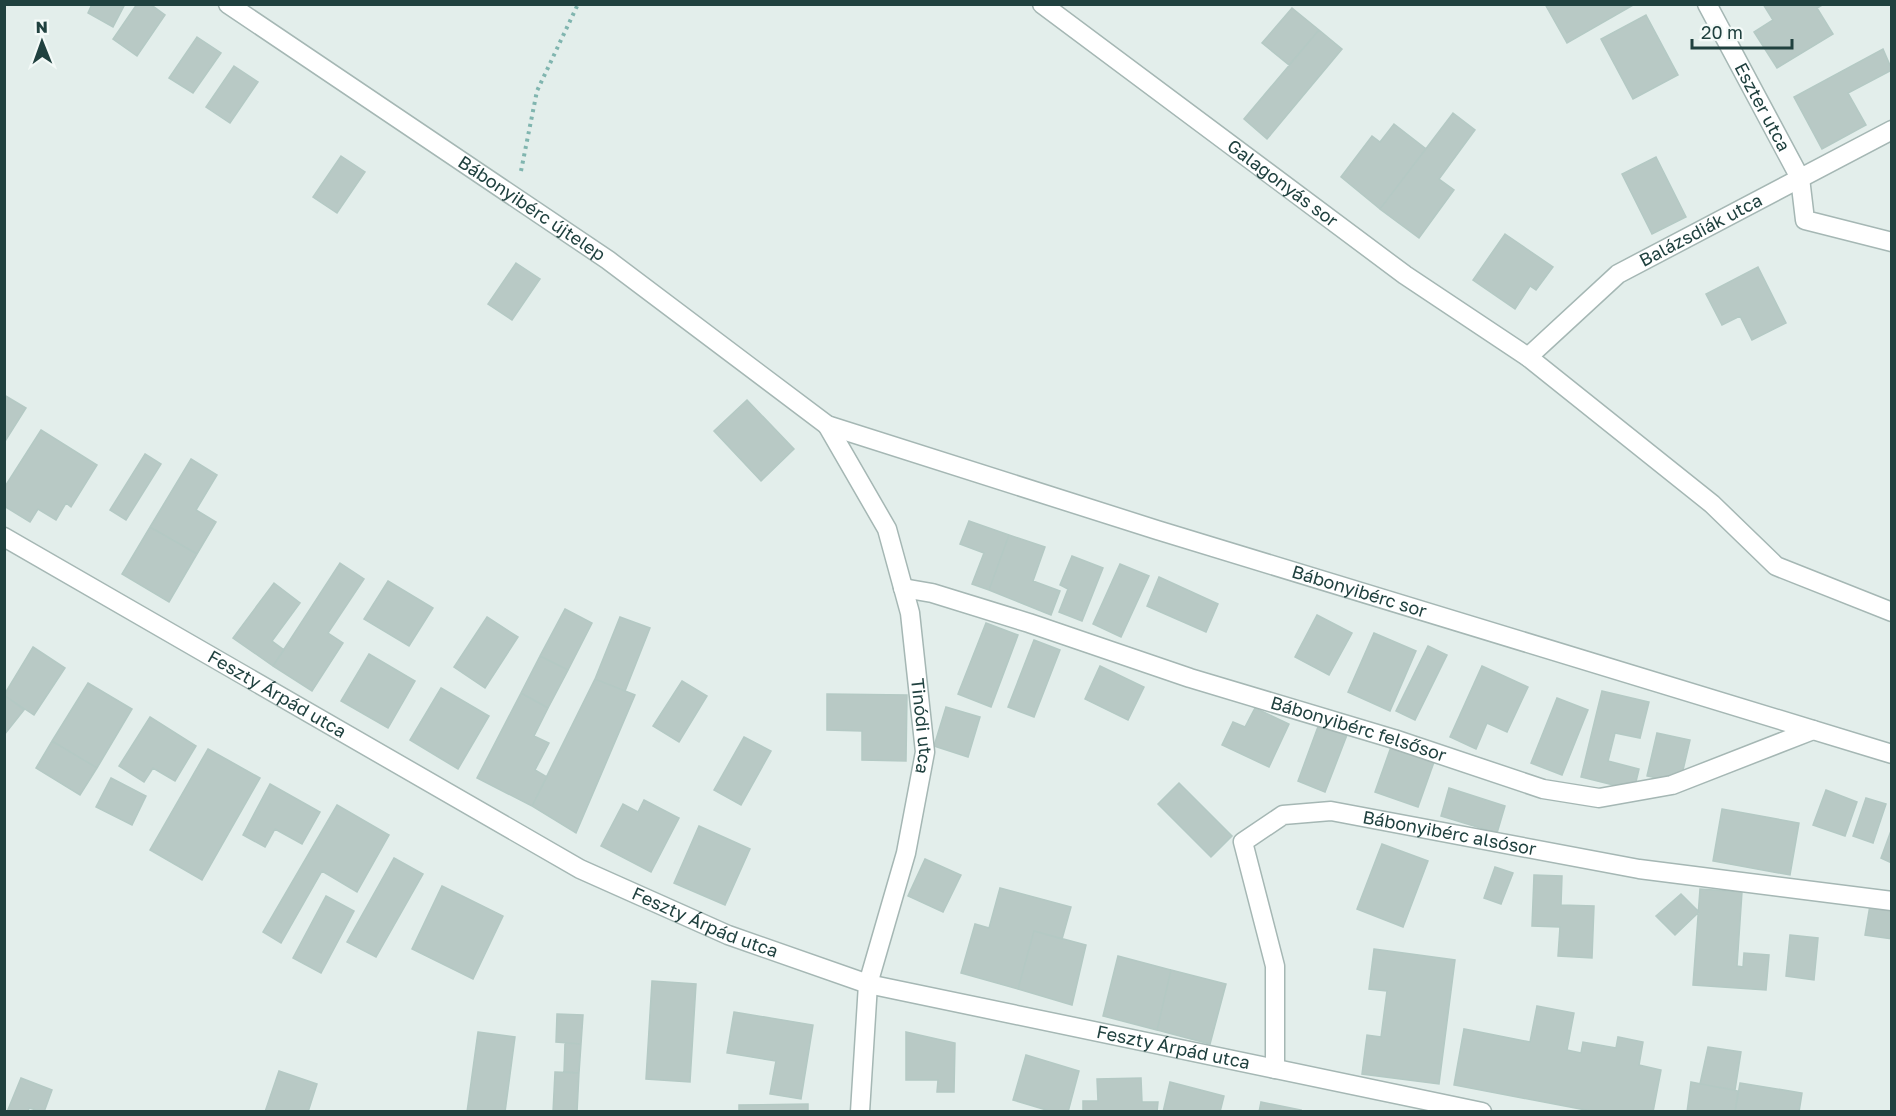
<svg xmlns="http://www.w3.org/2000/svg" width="1896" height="1116" font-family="'Golos Text',sans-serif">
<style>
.building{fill:#b8c9c5;stroke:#b4c9c4;stroke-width:1.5}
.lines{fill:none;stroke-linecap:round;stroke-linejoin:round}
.minor-casing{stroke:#a5b7b4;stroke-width:21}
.path{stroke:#80b5af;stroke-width:4;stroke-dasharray:3 4.5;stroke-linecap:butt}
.minor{stroke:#fff;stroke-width:18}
.labels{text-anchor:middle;stroke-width:5;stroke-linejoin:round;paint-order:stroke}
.street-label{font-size:18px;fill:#20413f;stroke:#f4faf8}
</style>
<rect width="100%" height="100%" fill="#e3eeeb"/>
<!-- building -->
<path class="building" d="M92,4h33l-12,23 -25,-14z
M137,4h13l15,11 -28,41 -24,-17z
M1545,4h90l-68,39z
M1763,4h61l-7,4 16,26 -56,34 -23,-36 19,-12z
M1292,8l27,22 -30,35 -27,-22z
M1646,15l32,60 -45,24 -32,-60z
M1319,30l23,19 -75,90 -23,-20z
M197,37l24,16 -28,40 -24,-15z
M1883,49l9,21 -44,23 18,32 -44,24 -28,-52z
M234,66l24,16 -28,41 -24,-16z
M1453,113l22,17 -36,49 15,11 -35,48 -39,-29z
M1394,124l32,25 -46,60 -39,-32 31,-41 8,6z
M341,156l24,16 -28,41 -24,-16z
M1656,157l30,60 -34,17 -30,-60z
M1505,234l48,33 -17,23 -6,-4 -15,23 -42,-29z
M516,263l24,16 -28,41 -24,-16z
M1758,267l28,56 -34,17 -12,-24 -18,9 -16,-31z
M4,395l22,13 -22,35z
M747,400l47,49 -33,32 -47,-50z
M41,430l56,35 -26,42 -5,-4 -10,17 -18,-11 -8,13 -26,-16v-18z
M145,454l16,10 -35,56 -16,-10z
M191,459l26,16 -21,35 20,12 -19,32 -47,-27z
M969,521l40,14 -20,55 -17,-6 12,-31 -24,-9z
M150,527l47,27 -28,48 -47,-28z
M1009,535l36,12 -12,34 27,10 -9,24 -62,-25z
M1072,556l31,12 -21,53 -23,-9 9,-23 -8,-4z
M340,563l24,16 -36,54 15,10 -31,48 -39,-25z
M1120,564l29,12 -28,61 -28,-13z
M1159,577l59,27 -12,28 -59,-26z
M388,581l45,27 -24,38 -45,-27z
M274,583l26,20 -28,38 12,9 -11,16 -40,-28z
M565,609l27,14 -24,47 -28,-14z
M1317,615l35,18 -23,42 -34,-18z
M487,617l31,20 -33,51 -31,-21z
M620,617l30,11 -25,63 -30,-12z
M986,623l32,12 -27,72 -33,-13z
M1374,633l42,18 -26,60 -42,-19z
M1034,640l26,10 -26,67 -26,-10z
M1428,646l19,9 -32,65 -19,-9z
M33,647l32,21 -31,47 -30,-20z
M369,654l46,27 -27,47 -47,-27z
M540,656l28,14 -20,38 -27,-15z
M1100,666l44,21 -16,33 -43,-21z
M1482,666l46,21 -21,45 -20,-9 -11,26 -26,-12z
M595,679l40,16 -59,138 -44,-27z
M682,681l25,15 -28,46 -26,-16z
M88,683l44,26 -35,59 -45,-27z
M441,688l48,28 -31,53 -48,-29z
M1602,691l47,11 -9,36 -25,-5 -7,28 31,8 -5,21 -53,-13z
M521,693l27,15 -14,28 15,7 -14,27 12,7 -15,29 -55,-28z
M827,694l80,1 -1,66 -44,-1v-29l-35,-1z
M4,695l20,15 -20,25z
M1557,698l31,12 -26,65 -31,-12z
M946,707l34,10 -12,40 -34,-11z
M1255,708l34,16 -20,43 -47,-22 11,-23 12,5z
M150,717l46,29 -21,35 -22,-13 -9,14 -25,-16z
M1319,724l28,11 -22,57 -27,-11z
M1657,733l33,7 -10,43 -33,-7z
M744,737l27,14 -30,54 -27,-15z
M52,741l45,27 -17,27 -44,-27z
M1391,747l43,15 -16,45 -43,-15z
M208,749l52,29 -58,102 -52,-30z
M111,778l35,18 -14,29 -36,-18z
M1179,783l53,53 -21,21 -53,-53z
M270,784l50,28 -18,32 -27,-15 -10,18 -22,-12z
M1449,788l56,18 -8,27 -56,-17z
M1826,790l31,12 -12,34 -32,-11z
M1866,798l20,6 -13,39 -20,-7z
M644,800l35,18 -28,54 -50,-26 22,-42 15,8z
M337,805l52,30 -32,57 -35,-21 -41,72 -18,-11z
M1722,809l77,14 -9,52 -77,-14z
M699,826l51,23 -25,56 -51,-22z
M1892,828v35l-11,-5z
M1382,844l46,17 -25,66 -46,-18z
M394,858l29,16 -47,83 -29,-15z
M925,859l36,16 -18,37 -35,-16z
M1495,867l18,6 -12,31 -17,-6z
M1534,875l28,1 -1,29 33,1 -2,52 -34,-2 2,-29 -28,-1z
M442,886l61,30 -30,63 -61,-30z
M1000,888l71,19 -9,32 -28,-8 -16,58 -57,-16 14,-49 14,4z
M1700,889l42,3 -5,74 6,1 1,-14 25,2 -3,35 -73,-5z
M1681,894l18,18 -24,23 -19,-19z
M326,896l28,15 -33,62 -28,-15z
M1870,905l22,4v30l-27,-4z
M1034,931l52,14 -14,60 -54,-16z
M1790,935l28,3 -4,42 -28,-4z
M1374,949l81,11 -16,124 -77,-10 5,-39 14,2 6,-46 -18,-2z
M1118,956l53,14 -14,60 -54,-14z
M1171,970l55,14 -16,60 -53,-14z
M652,981l44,3 -6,98 -44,-3z
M1537,1006l37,7 -7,37 14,3 2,-11 33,6 2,-11 25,5 -4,23 22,5 -8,42h-57l-142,-27 10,-56 66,13z
M734,1012l79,13 -12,74 -31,-5 6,-33 -49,-8z
M557,1014l26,1 -2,29 -25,-2z
M478,1032l37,5 -10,75h-38z
M906,1032l49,11 -1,49h-17l1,-12h-32z
M565,1043l16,1 -2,29 -15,-1z
M1708,1047l33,5 -6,38 -35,-6z
M1026,1055l53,16 -11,41h-15l-40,-12z
M279,1071l38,13 -9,28h-43z
M555,1072l24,1 -2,39h-24z
M21,1078l31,12 -8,22 -15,-4 -1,4h-21z
M1141,1078l1,24h16l-1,10h-74v-11h15l-1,-22z
M1170,1082l54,14 -4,16h-57z
M1691,1082l47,9 -3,21h-48z
M1740,1083l62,10 -3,19h-64z
M1261,1102l40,8 -1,2h-41z
M808,1104v8h-69v-7z"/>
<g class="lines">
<defs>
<g id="minor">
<path id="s1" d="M228,4l380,256 219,165 330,105 735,224"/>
<path id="s2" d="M1042,4l363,271 123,82 184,147 64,62 116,46"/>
<path id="s3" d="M1707,4l93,174 5,42 87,22"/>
<path id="s4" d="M1528,357l90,-83 274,-144"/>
<path id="s5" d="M827,425l60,104 23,84 15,139 -19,101 -38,131 -8,128"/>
<path id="s6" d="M4,537l576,332 148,66 140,49 614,128"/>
<path id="s7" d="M903,588l29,5 97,30 161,55 204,61 149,50 56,9 73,-13 141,-55"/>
<path id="s8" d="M1275,1069v-103l-32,-124 40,-27 48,-4 308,58 253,32"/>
</g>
</defs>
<!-- minor casing -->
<use href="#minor" class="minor-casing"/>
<!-- path -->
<path class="path" d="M521,171l16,-80 41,-87"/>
<!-- minor -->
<use href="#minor" class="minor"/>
</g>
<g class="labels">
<!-- street labels -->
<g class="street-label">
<text dy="6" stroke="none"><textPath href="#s3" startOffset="117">Eszter utca</textPath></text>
<text dy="6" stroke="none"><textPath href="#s2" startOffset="300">Galagonyás sor</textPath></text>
<text dy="6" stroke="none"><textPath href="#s1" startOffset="366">Bábonyibérc újtelep</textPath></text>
<text dy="6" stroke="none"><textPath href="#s4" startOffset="216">Balázsdiák utca</textPath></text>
<text dy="6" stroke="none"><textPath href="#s1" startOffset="1290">Bábonyibérc sor</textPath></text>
<text dy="6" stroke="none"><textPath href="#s6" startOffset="315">Feszty Árpád utca</textPath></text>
<text dy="6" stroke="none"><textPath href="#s5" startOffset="321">Tinódi utca</textPath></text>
<text dy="6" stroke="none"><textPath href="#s7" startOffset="477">Bábonyibérc felsősor</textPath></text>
<text dy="6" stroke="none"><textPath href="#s8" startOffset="448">Bábonyibérc alsósor</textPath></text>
<text dy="6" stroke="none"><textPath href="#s6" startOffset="801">Feszty Árpád utca</textPath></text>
<text dy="6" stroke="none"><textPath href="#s6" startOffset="1287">Feszty Árpád utca</textPath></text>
</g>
</g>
<!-- border -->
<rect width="1896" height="1116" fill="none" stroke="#20413f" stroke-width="12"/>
<!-- north arrow -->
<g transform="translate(42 42) rotate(359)" stroke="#f4faf8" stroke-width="4.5" paint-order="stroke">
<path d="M0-4.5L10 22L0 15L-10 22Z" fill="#20413f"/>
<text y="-9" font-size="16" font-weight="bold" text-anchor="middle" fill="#20413f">N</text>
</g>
<!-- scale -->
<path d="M1692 39v9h100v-9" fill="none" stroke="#20413f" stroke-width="3"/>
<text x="1701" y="39" font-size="18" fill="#20413f" stroke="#f4faf8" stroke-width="4.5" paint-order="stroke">20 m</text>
</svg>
